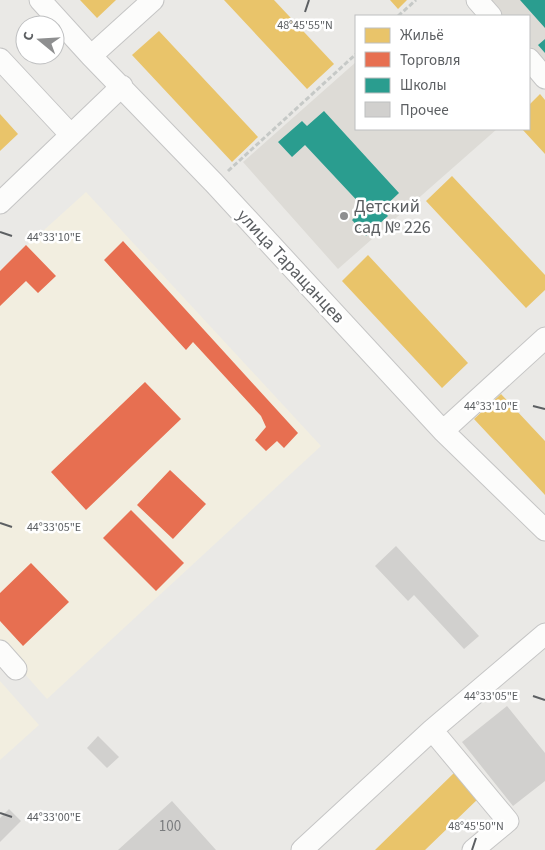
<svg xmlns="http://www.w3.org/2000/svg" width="545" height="850" font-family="'Source Sans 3',sans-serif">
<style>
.commercial{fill:#f2eee0}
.education{fill:#dddbd6}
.homes{fill:#e9c46a}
.shops{fill:#e76f51}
.schools{fill:#2a9d8f}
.building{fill:#d1d0ce}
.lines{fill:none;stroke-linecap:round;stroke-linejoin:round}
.minor-casing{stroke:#c5c5c5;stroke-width:23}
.path{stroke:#c6c9c7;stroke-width:3;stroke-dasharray:5 2.5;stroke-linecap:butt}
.minor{stroke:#fcfcfb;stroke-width:21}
.ticks{fill:none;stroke:#5c5f62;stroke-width:2}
.poi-dot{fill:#8e8f90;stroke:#fff;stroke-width:2}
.labels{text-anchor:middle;stroke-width:5;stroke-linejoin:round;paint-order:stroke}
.number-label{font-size:15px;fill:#7a7c7e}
.poi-label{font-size:18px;fill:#5c5f62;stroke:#fff;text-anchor:start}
.street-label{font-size:18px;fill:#5c5f62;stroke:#fff}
.ticks-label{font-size:12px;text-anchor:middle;fill:#5c5f62;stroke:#fff;stroke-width:5;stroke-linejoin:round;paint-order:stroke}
</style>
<rect width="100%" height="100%" fill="#eae9e6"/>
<!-- commercial -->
<path class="commercial" d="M86,192l235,254 -274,253 -47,-53v-376z
M0,681l39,44 -39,35z"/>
<!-- education -->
<path class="education" d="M489,0h56v64l-16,-19v-29h-26z
M356,62v67h141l-159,140 -95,-107z"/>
<!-- homes -->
<path class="homes" d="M80,0h36l-19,18z
M224,0h50l60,64 -27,25z
M390,0h17l-9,9z
M159,31l99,106 -26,25 -100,-107z
M540,94l5,6v54l-23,-25h7v-24z
M0,114l18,20 -18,17z
M452,176l93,99v15l-19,18 -100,-107z
M368,255l100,108 -26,25 -100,-107z
M501,394l44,47v54l-71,-76z
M455,772l25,25 -55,53h-50z"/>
<!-- shops -->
<path class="shops" d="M123,241l175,192 -14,15 -7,-7 -11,10 -11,-11 11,-13 -5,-11 -68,-74 -7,8 -82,-90z
M26,245l30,31 -18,17 -12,-12 -26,25v-35z
M145,382l36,37 -95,91 -35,-38z
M170,470l36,34 -33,35 -36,-34z
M131,510l53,53 -28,28 -53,-53z
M31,563l38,39 -46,44 -23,-25v-28z"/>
<!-- schools -->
<path class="schools" d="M520,0h25v28z
M545,39v14l-7,-8z
M324,111l75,82 -17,16 6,7 -22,20 -14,-16 12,-12 -59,-63 -13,12 -14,-15 24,-21 5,5z"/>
<!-- building -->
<path class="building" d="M396,546l83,90 -15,13 -50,-54 -6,6 -33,-35z
M507,706l38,47v28l-32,25 -51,-64z
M98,736l21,21 -12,11 -20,-20z
M172,801l44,49h-98z
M9,809l12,12 -21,21v-24z"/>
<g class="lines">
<defs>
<path id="minor" d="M40,0l51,56 123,127 229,248 102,99
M477,0l14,16
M91,56l62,-56
M0,59l70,75
M529,59l16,19
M0,203l122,-117
M443,431l102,-93
M0,651l16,18
M432,730l76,91 -35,29
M302,850l130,-120 113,-96"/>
</defs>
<!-- minor casing -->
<use href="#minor" class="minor-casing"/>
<!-- path -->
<path class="path" d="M398,16l18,-16
M228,171l128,-117"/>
<!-- minor -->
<use href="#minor" class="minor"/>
</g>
<!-- ticks -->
<path class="ticks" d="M305,12l4,-12M0,232l12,4M533,406l12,3M0,523l12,4M533,696l12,4M0,813l12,4M472,850l4,-12"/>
<!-- markers -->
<circle class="poi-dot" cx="344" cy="216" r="5"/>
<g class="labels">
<!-- number labels -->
<g class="number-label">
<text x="170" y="831">100</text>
</g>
<!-- poi labels -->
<g class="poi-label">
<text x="354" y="212">Детский<tspan x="354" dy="21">сад № 226</tspan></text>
</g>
<!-- street labels -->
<g class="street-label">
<text transform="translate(291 266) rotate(47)" y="6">улица Таращанцев</text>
</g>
</g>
<g class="ticks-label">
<text x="305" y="29">48°45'55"N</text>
<text x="54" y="241">44°33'10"E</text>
<text x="491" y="410">44°33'10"E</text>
<text x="54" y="531">44°33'05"E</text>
<text x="491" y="700">44°33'05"E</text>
<text x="54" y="821">44°33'00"E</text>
<text x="476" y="830">48°45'50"N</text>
</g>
<!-- legend -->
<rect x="355" y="15" width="175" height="115" fill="#ffffff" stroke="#bebfc0"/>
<rect x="365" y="28" width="25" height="15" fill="#e9c46a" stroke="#bebfc0"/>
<text x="400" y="40" font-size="15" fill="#5c5f62">Жильё</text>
<rect x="365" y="52" width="25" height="15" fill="#e76f51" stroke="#bebfc0"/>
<text x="400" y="65" font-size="15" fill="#5c5f62">Торговля</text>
<rect x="365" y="78" width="25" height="15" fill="#2a9d8f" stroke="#bebfc0"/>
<text x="400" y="90" font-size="15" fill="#5c5f62">Школы</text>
<rect x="365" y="102" width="25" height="15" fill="#d1d0ce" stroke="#bebfc0"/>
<text x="400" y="115" font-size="15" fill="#5c5f62">Прочее</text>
<!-- north arrow -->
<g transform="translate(40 40) rotate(288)"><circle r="24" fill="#ffffff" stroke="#bebfc0"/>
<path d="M0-4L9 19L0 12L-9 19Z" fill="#8e8f90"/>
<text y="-8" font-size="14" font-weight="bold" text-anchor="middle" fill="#5c5f62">С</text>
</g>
</svg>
